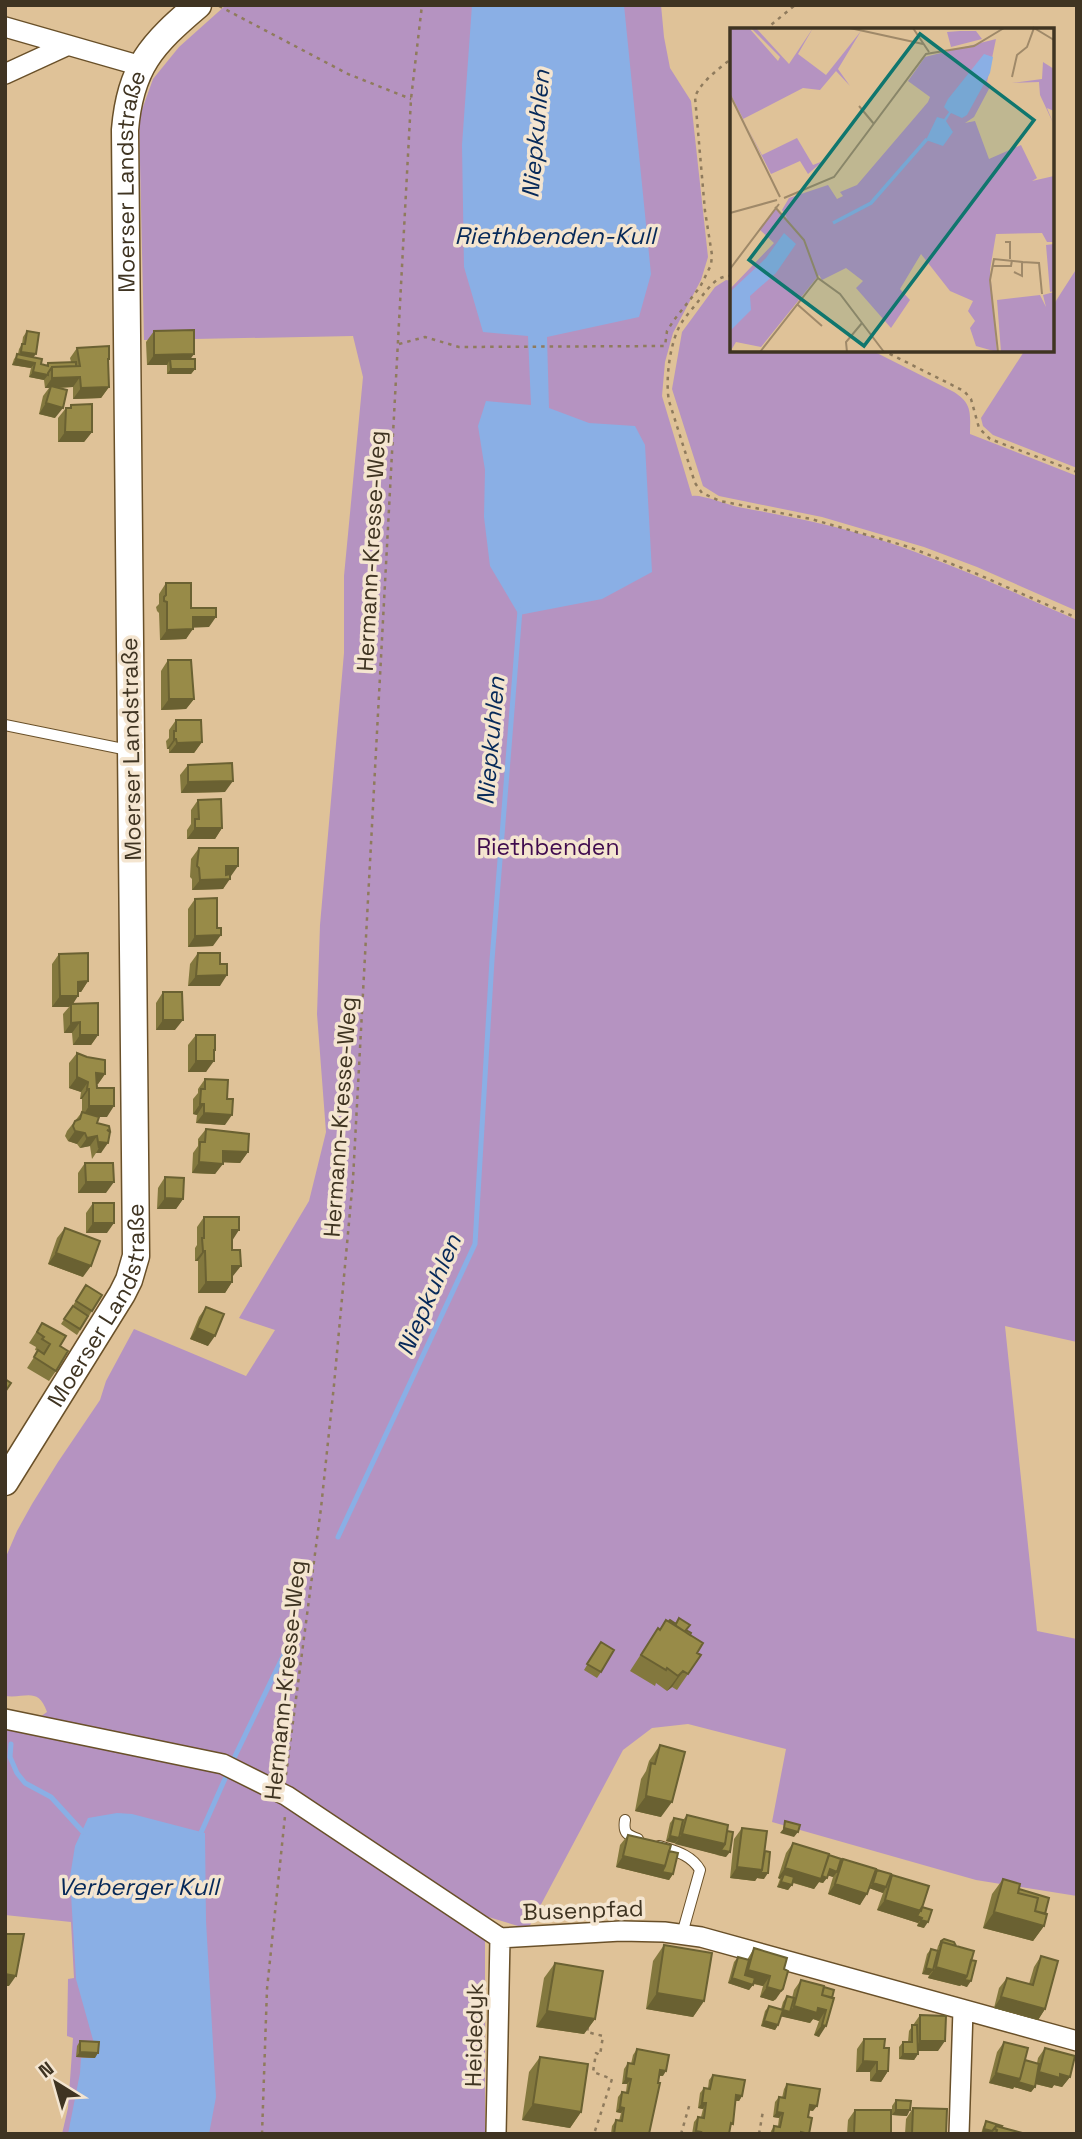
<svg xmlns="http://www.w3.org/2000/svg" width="1082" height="2139" font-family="'Space Grotesk',sans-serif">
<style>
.green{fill:#b593c1}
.water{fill:#8aafe5}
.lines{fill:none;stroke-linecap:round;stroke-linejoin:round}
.stream{stroke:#8aafe5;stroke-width:5}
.lane-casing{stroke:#695029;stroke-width:12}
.street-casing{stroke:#695029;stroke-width:22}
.secondary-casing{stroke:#695029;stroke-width:29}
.path{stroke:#8f7b5d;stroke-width:2.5;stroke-dasharray:3.5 5;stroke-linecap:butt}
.lane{stroke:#fff;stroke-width:10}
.street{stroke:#fff;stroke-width:19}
.secondary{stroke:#fff;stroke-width:26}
.wall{fill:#83783e}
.shaded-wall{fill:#6a6132}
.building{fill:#988b48;stroke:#6a6132;stroke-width:2}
.labels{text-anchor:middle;stroke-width:7;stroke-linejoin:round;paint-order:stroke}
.street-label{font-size:23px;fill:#3f3422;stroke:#f4e5d0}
.park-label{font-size:23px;fill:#400c4e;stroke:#f4e5d0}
.water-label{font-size:24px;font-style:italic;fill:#062959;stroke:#f4e5d0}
.inset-river{fill:none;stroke:#8aafe5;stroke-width:3.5}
.inset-road{fill:none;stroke:#9f8969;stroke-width:2}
.view{fill:#0f766e;fill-opacity:0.15;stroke:#0f766e;stroke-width:3.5}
.inset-edge{fill:none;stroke:#3f3422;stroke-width:3.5}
</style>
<rect width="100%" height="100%" fill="#dfc298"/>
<!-- green -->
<path class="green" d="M226,5h435l3,32 6,31 21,33 17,156 -7,23 -28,53 -8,29 -3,34 30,100c9,-2 33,8 46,11 49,9 98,18 146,34 66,22 129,51 193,79v722l-72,-16 32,305 40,8v257l-101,-16 -204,-58 14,-73 -98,-25 -36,4 -29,22 -95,179 -43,-13v218h-423l6,-26 5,-70 -6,-2 1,-57 6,-1 -3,-56 -66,-7v-189l35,-9 7,-5c-9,-26 -22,-13 -42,-16v-137l12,-28 15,-27 26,-42 42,-62 6,-19 28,-52 112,47 29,-46 -36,-12 70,-117 17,-69 -9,-118 3,-89 24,-272v-77l19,-199 -10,-41 -209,4 -5,-222 14,-39 26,-32z
M1077,268v200l-84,-33 -10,-9 -2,-8 44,-68h27v-43z
M726,280l6,1v69h139l83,42c19,12 16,22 16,42l107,42v135l-100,-44 -53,-20 -102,-30 -103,-21 -16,-10 -31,-97 10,-57 33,-45z"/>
<!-- water -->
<path class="water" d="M472,5h152l27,269 -12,43 -92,20 2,71 40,15 46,3 10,19 7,127 -50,27 -83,16 -29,-49 -6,-49 1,-47 -7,-44 8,-25 45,4 -3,-69 -45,-4 -19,-65 -2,-122z
M117,1813l15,1 73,19 1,88 10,176 -7,37h-141l12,-61 1,-15h13l1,-11 -19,-68 -6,-102 5,-31 13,-28z"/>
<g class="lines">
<!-- stream -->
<path class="stream" d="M338,1537l137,-293 17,-284 28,-350
M11,1744l-1,13 7,16 8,10 26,14 32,35
M200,1835l36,-81 51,-106"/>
<defs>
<path id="lane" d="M5,725l123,25
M625,1820c-2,13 2,15 13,19
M659,1846c15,5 32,8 41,24l-18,64"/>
<path id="street" d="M5,27l136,39
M5,74l61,-28
M5,1719l218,45 64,32 213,142 121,-7 43,1 37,5 376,104
M496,2134l4,-196
M959,2134l4,-124"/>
<g id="secondary">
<path id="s1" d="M5,1482l117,-188 7,-14 7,-24 -11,-1126c5,-63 27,-86 73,-125"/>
</g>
</defs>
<!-- lane casing -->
<use href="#lane" class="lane-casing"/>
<!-- street casing -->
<use href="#street" class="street-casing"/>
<!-- secondary casing -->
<use href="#secondary" class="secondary-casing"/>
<!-- path -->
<path class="path" d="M219,6l129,68 63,25
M765,30l30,-25
M732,276c-14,-1 -22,10 -30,20 -6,9 -14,17 -20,26 -12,18 -17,58 -13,79l26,82 7,10 18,8 91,18 98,28 68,27 100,44
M399,344l26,-7 34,10 206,-1 2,-15 7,-11 26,-33 11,-22 1,-10 -7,-44 -10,-114c6,-16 24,-28 37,-39
M882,350l82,41 7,8 8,29 11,11 87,33
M286,1775l35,-267 13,-123 19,-206 58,-1080 11,-94
M588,2027l-1,5 16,4 -3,19 -4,-2 -3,19 19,7 -18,55
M262,2134l5,-145 18,-173
M681,2134l9,-31
M759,2134l4,-23"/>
<!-- lane -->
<use href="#lane" class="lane"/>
<!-- street -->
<use href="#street" class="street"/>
<!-- secondary -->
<use href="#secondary" class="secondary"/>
</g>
<!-- wall -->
<path class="wall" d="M27,331l7,26 7,7 5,1 2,-2 23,-1 -1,-4 7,-10 31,13 1,26 -8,11 -28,1v-12l-15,1 -3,30 -16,-4 4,-18 6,-8h-4l-1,-8 -15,-3 2,-9 -19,-3 2,-6 4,-5 1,-5 3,-5 1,-7z
M154,331l36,28 5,10 -4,5h-24v-9h-20l-1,-23z
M71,405l21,27 -8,10h-26v-24l8,-10h3z
M166,583l25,25 18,19h-16l-7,12 -26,1 -1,-27 -2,-2 -1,-4 3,-3v-10z
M168,660l26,39 -8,10 -25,1v-39z
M176,720l26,22 -8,11h-25v-4h-2l-1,-8 3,-3v-8z
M188,765l37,27 -44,1 -1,-18z
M198,800l24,28 -7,11h-28v-9l4,-6v-14z
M199,848l32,28h-1l-7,13 -31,1v-11l-2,-2 1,-18z
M195,899l18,47 -25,1v-38z
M198,953l22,33h-32l2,-22z
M59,954l29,27 -7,11h-3l-5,12 25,31 -7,10h-18l-1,-12h-8l-1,-19 6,-7h-17v-43z
M163,992l12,38h-19v-27z
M196,1035l18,18 -8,19h-18v-27z
M77,1053l28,21 -7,10h-1v4l10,29h-8l-2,6 12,9 -8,21h-5l-4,6 -2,-13 -10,2 -3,-4 -9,-3 -3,-5 2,-5 15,-19v-13h-2l1,-7 -12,-4v-25z
M205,1079l20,46 -29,-2 1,-8 -4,-1v-15l5,-6v-4z
M206,1129l42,23 -8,11 -17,-1 -8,12 -23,-1 1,-20 5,-7v-7z
M85,1163l21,30h-28v-20z
M165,1177l18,22 -7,10h-19l1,-21z
M93,1203l14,30h-21v-20z
M204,1217l28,24 1,35h-1v6l-7,11h-27v-32h-3v-13l2,-3v-18z
M65,1228l18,49 -35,-13 9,-26z
M86,1285l16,10 -25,40 -16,-11z
M206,1307l2,39 -18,-7 9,-22z
M42,1323l18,23 -4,25 -7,10 -22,-13 11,-17 -3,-1 1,-3 -7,-4z
M666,1620l20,10 4,5 7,18 -9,21 -11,16 -5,-3 -5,4 -11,-8 -1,3 -25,-15 28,-43 2,1z
M601,1642v30l-4,6 -13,-8z
M660,1745l1,72 -26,-6 6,-32 5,-8 3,-10z
M687,1815l41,10 -2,32 -60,-16 4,-18 4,-5 9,2z
M742,1828l23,23 -1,28 -7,-1 -2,3 -25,-3 4,-39z
M628,1835l41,16 4,23 -4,6 -53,-13 4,-22z
M793,1843l46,21 4,-5 31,16 3,-5 12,10 3,-5 30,32 2,21 -7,-2 1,-3 -41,-13 6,-17 -14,-5 -9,17 -32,-11 5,-17 -5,-2 -5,8 -4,-1 -5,7 -21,-6 -5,7 -11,-3 3,-8 -2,-1 8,-25z
M1003,1879l16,10 26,25 -1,12 -11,15 -50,-13 9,-34z
M941,1941l15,5 15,14 -4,27 -6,-2 -1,1 -32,-8 1,-3 -7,-1 5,-20 4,-5 6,1 1,-4z
M664,1945l40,56 -11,16 -47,-8 7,-48z
M754,1948l33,10 -11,41 -3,2 -13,-4 3,-11 -10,-2 -4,6 -21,-7 6,-21 4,-5 9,3z
M1041,1956l4,53 -7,11 -44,-12 5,-20 8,-10 22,6 5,-17z
M555,1963l40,56 -11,15 -48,-7 8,-49z
M801,1980l33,10 -15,47 -5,-2 5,-14 -6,-2 -3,4 -29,-7 -3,9 -3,5 -14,-4 4,-15 4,-5 12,3 2,-7 4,-6 5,2 2,-8z
M920,2015l18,36h-21l1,3 -4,6 -15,-1v-12l4,-5h5l1,-11z
M864,2039l20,9 4,23 -7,11 -11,-1v-9h-14l1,-23z
M80,2041l15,17 -19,-1 1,-11z
M1004,2042l21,18 12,3 1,-5 7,-10 25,29 -8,10 -8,-2 -2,3 -17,-4v3l-4,5 -17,-5 -1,2 -24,-6 8,-31z
M637,2049l26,27h-4l-10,58h-38l1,-8 4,-6 3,1 2,-8 -5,-1 2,-15 4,-5h4l1,-8h-5l2,-15 4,-6 3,1 2,-9z
M540,2057l41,55 -11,16 -48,-8 7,-48z
M713,2075l29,21 -3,5h-4l-6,33h-37l2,-12 4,-5h3l2,-8 -5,-1 2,-15 4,-5h4l1,-8z
M787,2084l26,27 -4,-1 -1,7 1,17h-39l1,-3 3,-5h4l1,-8 -6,-1 2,-15 4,-5 3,1 2,-9z
M896,2100l11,16 -15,-1v-9z
M913,2108l33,26h-41l1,-15z
M855,2110l36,24h-44l1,-14z
M986,2121l15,6 25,7h-45l2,-7z"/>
<!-- shaded-wall -->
<path class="shaded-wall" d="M21,352l15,2 -4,5 -14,-2z
M194,354l-7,10 -17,-5 -3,6h-20l7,-10z
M16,359l19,4 -4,5 -19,-3z
M171,369h24l-4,5h-24z
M33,372l15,3 -4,5 -15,-3z
M80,377l-7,10 -23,1 1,-2 -2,2h-4l7,-10z
M109,387l-8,11 -28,1 8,-11z
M46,403l17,5 -8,10 -16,-4z
M65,432h27l-8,10h-26z
M193,617h23l-7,10 -23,1z
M193,629l-7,10 -26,1 7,-10z
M169,699h25l-8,10 -25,1z
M174,739h2l-7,10h-2z
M202,742l-8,11h-25l8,-10z
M233,781l-8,11 -44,1 7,-11z
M195,828h27l-7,11h-28z
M226,866h12l-7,10h-12z
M230,879l-7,10 -31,1 8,-10z
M221,935l-8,11 -25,1 7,-11z
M227,975l-7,11h-32l8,-10z
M88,981l-7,11h-10l7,-10z
M60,996h18l-7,11v-3l-2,3h-17z
M163,1020h20l-8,10h-19z
M80,1022l-8,11h-8l7,-10z
M80,1035h18l-7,10h-18z
M196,1061h18l-8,11h-18z
M96,1073l9,1 -7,10 -9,-1z
M77,1077l11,5 -7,10 -12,-4z
M87,1089h2l-7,10h-2z
M200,1104h4l-7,11 -4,-1z
M89,1106h25l-7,11h-25z
M204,1113l28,2 -7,10 -29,-2z
M75,1131l10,2 -8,11 -9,-3z
M97,1136l-7,10 -10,2 7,-10z
M100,1142l8,1 -7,10h-5l3,-5z
M223,1151l25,1 -8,11 -24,-1z
M199,1162l24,2 -8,10 -23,-1z
M86,1182h28l-8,11h-28z
M165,1198l18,1 -7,10h-19z
M93,1223h21l-7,10h-21z
M232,1230h7l-7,11z
M203,1251h2l-7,10h-3z
M56,1253l35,13 -8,11 -35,-13z
M232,1266h9l-8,10h-8z
M206,1282h26l-7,11h-27z
M197,1328l18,8 -7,10 -18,-7z
M683,1671l-11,16 -5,4 11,-15z
M646,1796l26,6 -11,15 -26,-6z
M784,1828l14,4 -4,5 -14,-4z
M682,1834l43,10 -7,11 -43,-11z
M670,1836l9,2 -4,5 -9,-2z
M721,1850l9,2 -4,5 -9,-2z
M623,1856l42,10 8,8 -4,6 -53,-13z
M737,1867l25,3 6,3 -4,6 -7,-1 -2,3 -25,-3z
M785,1868l35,7 7,3 -4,5 -4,-1 -5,7 -32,-10 2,-5 -4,5 -2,-1z
M830,1869l7,3 -4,5 -7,-2z
M781,1882l11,3 -4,5 -11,-3z
M873,1883l13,4 -3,6 -14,-5z
M835,1884l32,10 -7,11 -32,-11z
M885,1900l36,11 1,7 -4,5 -41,-13z
M994,1912l50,14 -11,15 -50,-13z
M921,1920l7,2 -4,6 -7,-2z
M936,1967l31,9 4,5 -4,6 -6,-2 -1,1 -32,-8z
M926,1968l7,2 -4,5 -7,-1z
M748,1970l22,6 -7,10 -22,-6z
M5,1974l11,2 -7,10h-4z
M732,1978l21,7 -4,5 -21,-7z
M767,1987l16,2 -7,10 -3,2 -13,-4z
M657,1993l47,8 -11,16 -47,-8z
M1001,1997l44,12 -7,11 -44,-12z
M794,2006l24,2 8,2 -7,11 -6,-2 -3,4 -31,-7 4,-6 7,2z
M547,2011l48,8 -11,15 -48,-7z
M764,2021l14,4 -3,5 -14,-4z
M822,2025l4,1 -7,11 -5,-2z
M920,2041h25l-7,10h-25z
M80,2052l18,1 -3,5 -19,-1z
M903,2054h15l-4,6 -15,-1z
M863,2061l14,1 -7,10h-14z
M660,2070l6,1 -3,5 -7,-1z
M877,2071h11l-7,11 -11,-1z
M1039,2072l21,2 10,3 -8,10 -8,-2 -2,3 -20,-5z
M996,2073l24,6 15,8 -4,5 -17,-5 -1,2 -24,-6z
M626,2078l5,1 -4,5h-5z
M736,2095l6,1 -3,5 -7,-1z
M702,2103h4l-3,6 -5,-1z
M533,2104l48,8 -11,16 -48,-8z
M810,2105l7,1 -4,5 -6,-1z
M620,2107l4,1 -3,5 -5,-1z
M896,2110h14l-3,6 -15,-1z
M777,2112l6,1 -4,5 -6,-1z
M984,2129l8,2 -2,3h-9z"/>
<!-- building -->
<path class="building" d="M194,330v24l-40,1v-24z
M27,331l12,2 -3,21 -15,-2 1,-8h3z
M109,346v13h-1l1,28 -28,1 -1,-11 -28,1v-11l28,-1 -3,-18z
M17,354l25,5 -1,5 7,2v-3l28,-1v4l-24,1 -4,6v2l-15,-3 2,-9 -19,-4z
M170,359h25v10h-24z
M51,386l16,4 -4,18 -17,-5z
M92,404v28h-27l1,-24h5v-3z
M166,583h25v25h25v9h-23v12l-26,1v-28l-3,-1v-4l2,-2z
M168,660h23l3,39h-25z
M176,720h25l1,22 -25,1 -1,-4h-2v-8h2z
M232,763l1,18 -45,1v-17z
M221,799l1,29h-27v-9h4l-1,-19z
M199,848h39v18h-12v9l4,-1v5l-30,1 -1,-12 -2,-2z
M217,898v30h4v7l-26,1v-37z
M88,953v28l-10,1v14h-18l-1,-42z
M198,953h22v11h7v11l-31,1z
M163,992h19l1,28h-20z
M98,1003v32h-18v-13l-9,1v-19z
M196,1035h19v15h-1v11h-18z
M77,1053l10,4 18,3v14l-9,-1 1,15h17v18h-25v-17h-2l1,-7 -11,-5z
M205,1079l23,1 -1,19h6l-1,16 -28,-2v-9h-4l1,-15h4z
M82,1112l17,5 -2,6 12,3 1,5 -3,-1 3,2 -2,11 -8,-1 -1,6 -2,-12 -10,2 -2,-5 -10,-2 -2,-5 2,-5 5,-2z
M206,1129l43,5 -1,18 -25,-1v13l-24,-2 1,-20h5z
M85,1163h28l1,19h-28z
M165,1177l19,1 -1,21 -18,-1z
M93,1203h21v20h-21z
M204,1217h35v13h-7v20h8l1,16h-9v16h-26l-1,-31h-2l-1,-13h2z
M65,1228l35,13 -9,25 -35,-13z
M86,1285l16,10 -10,16 -16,-10z
M73,1306l15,10 -8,13 -16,-10z
M206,1307l18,7 -9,22 -18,-8z
M42,1323l24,13 -6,10 8,5 -12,20 -22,-14 4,-7 6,4 6,-10 -8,-5 2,-2 -7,-5z
M5,1379l6,4 -6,9z
M679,1618l11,7 -4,5 5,3 -1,2 -21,-14 1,-1 6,4z
M666,1620l37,23 -6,10 4,2 -13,19 -5,-3 -5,5 -11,-8 -1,2 -25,-15 17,-27 2,2z
M601,1642l13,8 -13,22 -14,-8z
M660,1745l25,7 -13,50 -26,-6 5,-33 4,1z
M687,1815l41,10 -3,19 -43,-10z
M674,1818l9,2 -4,18 -9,-2z
M785,1821l15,4 -2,7 -14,-4z
M742,1828l25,3 -5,39 -25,-3z
M727,1831l6,1 -3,20 -9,-2 4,-6z
M628,1835l43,10 -6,21 -42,-10z
M793,1843l36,11 -8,25 -36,-11z
M669,1851l9,2 -5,21 -11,-2 3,-6z
M765,1851l5,1 -2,21h-8l2,-3z
M829,1855l12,4 -4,13 -7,-3 -3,9 -5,-2z
M843,1859l33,10 -9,25 -32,-10z
M877,1870l14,4 -5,13 -13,-4z
M784,1874l10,3 -2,8 -11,-3z
M892,1875l37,11 -8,25 -36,-11z
M1003,1879l17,5 -2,9 20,5 -3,13 12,3 -3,12 -50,-14z
M1019,1889l30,9 -4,16 -10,-3 3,-13 -20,-5z
M922,1907l10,3 -4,12 -7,-2 1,-2 -5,-2z
M5,1934h19l-8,42 -11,-2z
M944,1939l10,3 2,4 -14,-4 -2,4 1,-5z
M942,1942l32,9 -7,25 -31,-9z
M664,1945l48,8 -8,48 -47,-8z
M754,1948l33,10 -3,11 4,2 -5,18 -2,2 -14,-4 3,-11 -22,-6z
M931,1949l7,2 -5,19 -7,-2z
M1041,1956l17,5 -13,48 -44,-12 6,-19 26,7z
M738,1957l11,3 -4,15 10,3 -2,7 -21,-7z
M971,1960l5,1 -5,20 -7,-1 3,-4z
M555,1963l48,8 -8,48 -48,-8z
M801,1980l23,6 -2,9 12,3 -8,28 -4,-1 4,-15 -8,-2 -1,5 -23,-7z
M824,1987l10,3 -2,8 -10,-3z
M787,1996l7,2 -4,14 -7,-2z
M769,2006l14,4 -5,15 -14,-4z
M920,2015l26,1 -1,25h-25z
M912,2025h5l1,29h-15v-12h9z
M864,2039h21l-1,9h5l-1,23h-11v-9l-14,-1z
M80,2041l19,1 -1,11 -18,-1z
M1004,2042l24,6 -8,31 -24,-6z
M1045,2048l30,8 -5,21 -10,-3v4l-21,-6z
M637,2049l32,6 -3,16 -6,-1 -2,13h2l-11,51h-35l2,-14 6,1 2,-13 -4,-1 2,-15 6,1 3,-14 -5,-1 2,-15 6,1z
M540,2057l48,7 -7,48 -48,-8z
M1025,2060l14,4 -4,23 -17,-5 2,-3z
M713,2075l32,5 -3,16 -6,-1 -3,29 -2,-1 -2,11h-29l1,-2 -5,-1 2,-14 6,1 2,-15h-4l2,-15 6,1z
M787,2084l33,5 -3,17 -7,-1 -2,12 4,1 -3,16 -8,-2v2h-28l1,-8 6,1 3,-14 -6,-1 2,-15 6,1z
M896,2100l15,1 -1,9h-14z
M913,2108l34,1 -1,25h-34z
M855,2110h36v24h-37z
M986,2121l16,5 -1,1 -5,-1 -4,5 -8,-2z
M996,2126l30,8h-30l1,-4 -2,-1z"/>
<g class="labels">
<!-- street labels -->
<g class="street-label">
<text dy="8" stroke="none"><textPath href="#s1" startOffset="1337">Moerser Landstraße</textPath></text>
<text transform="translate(371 551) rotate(-87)" y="8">Hermann-Kresse-Weg</text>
<text transform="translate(131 749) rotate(-91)" y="8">Moerser Landstraße</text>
<text transform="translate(340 1117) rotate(-86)" y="8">Hermann-Kresse-Weg</text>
<text dy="8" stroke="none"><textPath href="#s1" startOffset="203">Moerser Landstraße</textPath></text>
<text transform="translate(285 1680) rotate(-84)" y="8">Hermann-Kresse-Weg</text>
<text transform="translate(583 1910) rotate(-2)" y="8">Busenpfad</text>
<text transform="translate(474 2035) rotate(-89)" y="8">Heidedyk</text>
</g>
<!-- park labels -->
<g class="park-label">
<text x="548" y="855">Riethbenden</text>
</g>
<!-- water labels -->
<g class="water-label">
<text transform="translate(536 134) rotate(-85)" y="8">Niepkuhlen</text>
<text x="555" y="244">Riethbenden-Kull</text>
<text transform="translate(491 741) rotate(-85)" y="8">Niepkuhlen</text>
<text transform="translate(429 1295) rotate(-67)" y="8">Niepkuhlen</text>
<text x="138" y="1895">Verberger Kull</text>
</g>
</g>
<!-- overview -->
<g transform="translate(730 28)">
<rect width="324" height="324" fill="#dfc298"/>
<path d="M0,0h19l29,33 2,-4 -29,-29h5l33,36 24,-36 -15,26 28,21 35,-44 -23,38 12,17 -14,-15 -16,19 -17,-2 -60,31 19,36 35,-17 16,27 10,-4 -15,13 -8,-13 -29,13 -41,-81zM230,3h16l6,8 -31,8 -4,-15zM266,11l-9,43 4,3 -17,32 -9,6 10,-2 14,38 32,-14 16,33 -5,3 22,-5v66h-7l-5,-9 -46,1 -6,36 7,82 -21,-6 -6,-18 5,-7 -7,-10 5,-10 -23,-10 -29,-37 -21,35 10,11 -19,28 -35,-40 7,-7 -17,-13 -24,12 -3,-5 -58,72 -25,-5 -6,10v-63l44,-46 -15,-14 17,-21 11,10 -5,-8 7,-12 39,-13 9,14 6,-3 -3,-4 17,-7 71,-83 2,-5 -22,-16 17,-24zM313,34l11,7v42l-7,-3 7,17 -14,-30 -1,-13 -27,1 30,-4zM324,216v47l-4,1 -4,-47zM324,264v60h-53l-4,-52 43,-5 6,12 -3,-12z" fill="#b593c1"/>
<path d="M254,26l9,3 -3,16 -23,42 -5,3 -11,-5 -5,8 7,11 -10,14 -17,-6 11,-23 7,2 5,-7 -5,-5 4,-8zM54,205l12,11 -20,29 -26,23 1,14 -21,21 2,-41 34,-32z" fill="#8aafe5"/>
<path class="inset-river" d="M103,195l38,-20 56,-64"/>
<path class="inset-road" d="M120,0l73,16M183,0l16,24M282,49l5,-22 10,-8 7,-19 20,12M0,67l50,102M129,78l15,18M54,170l50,-21 92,-123 48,-8 30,-18M45,179l29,33 14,38 22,16 44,58M0,185l47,-13M275,214h5v17M292,234l17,1 3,31M263,238h18l1,-6M0,241l49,-65M68,277l24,21M30,324l58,-74M117,324l-1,-10 16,-19M268,324l-8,-72 4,-21 28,3v14l-8,-4"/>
<path class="view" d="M190,6l114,86 -170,226 -115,-86z"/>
<rect width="324" height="324" class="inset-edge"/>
</g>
<!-- border -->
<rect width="1082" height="2139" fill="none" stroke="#3f3422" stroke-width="14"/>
<!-- north arrow -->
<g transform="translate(56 2083) rotate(323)" stroke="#f4e5d0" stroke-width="5" paint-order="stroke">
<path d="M0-5L12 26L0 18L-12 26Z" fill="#3f3422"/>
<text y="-10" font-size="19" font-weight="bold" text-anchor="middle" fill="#3f3422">N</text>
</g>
</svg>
